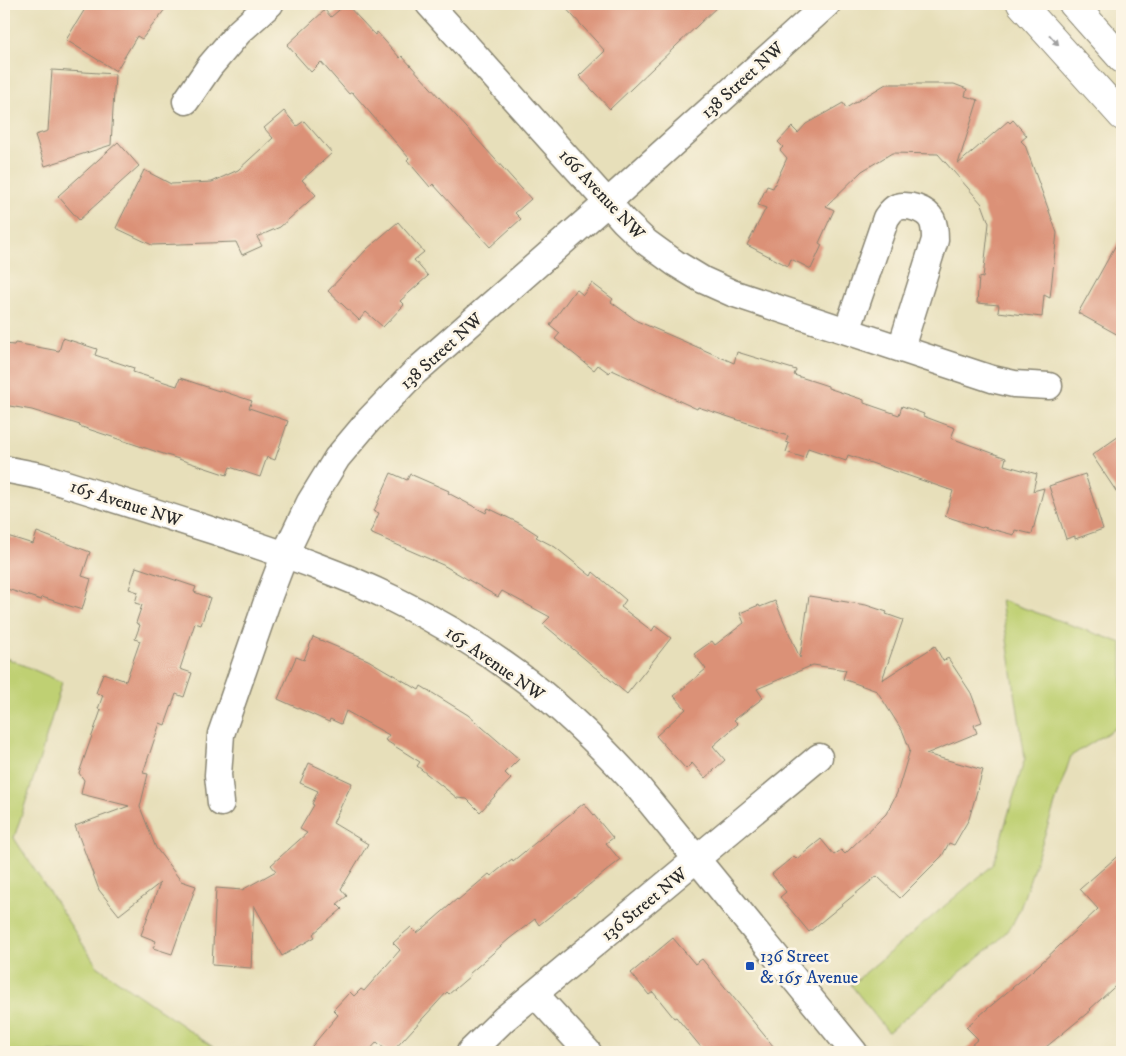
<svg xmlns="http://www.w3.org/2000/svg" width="1126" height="1056" font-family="'IM FELL DW Pica',serif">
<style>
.green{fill:#bfd073;stroke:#757e4f}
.building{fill:#db9177}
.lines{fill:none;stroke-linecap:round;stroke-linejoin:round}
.minor-casing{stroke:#898572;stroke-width:29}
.major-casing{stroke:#898572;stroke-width:30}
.minor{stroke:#fff;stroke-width:26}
.major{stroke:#fff;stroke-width:28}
.oneway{fill:#a0a0a0}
.transit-dot{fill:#1a4fb4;stroke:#fcf5e5;stroke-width:2}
.labels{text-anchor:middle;stroke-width:5;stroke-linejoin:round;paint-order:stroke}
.street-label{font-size:18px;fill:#2b2b2b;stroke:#fcf5e5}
.transit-label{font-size:18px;fill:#164399;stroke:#fcf5e5;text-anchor:start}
</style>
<rect width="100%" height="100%" fill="#fcf5e5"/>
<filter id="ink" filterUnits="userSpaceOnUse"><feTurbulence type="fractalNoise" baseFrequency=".02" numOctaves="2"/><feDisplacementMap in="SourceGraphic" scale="10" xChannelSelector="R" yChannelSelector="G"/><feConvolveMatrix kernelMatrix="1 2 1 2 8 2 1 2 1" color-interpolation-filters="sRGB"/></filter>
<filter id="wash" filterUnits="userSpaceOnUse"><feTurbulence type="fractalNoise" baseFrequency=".0096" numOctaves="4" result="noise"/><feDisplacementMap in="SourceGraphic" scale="20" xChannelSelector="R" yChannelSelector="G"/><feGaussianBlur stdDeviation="1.12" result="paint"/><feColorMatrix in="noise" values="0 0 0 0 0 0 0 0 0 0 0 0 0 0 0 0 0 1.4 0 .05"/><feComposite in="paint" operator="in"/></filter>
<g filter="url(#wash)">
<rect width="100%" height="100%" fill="#e7dfba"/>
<!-- green -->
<path class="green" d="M1001,600l121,43v81l-51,32 -51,153 -8,16 -14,16 -110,91 -37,-47 142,-120 32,-107z
M4,657l58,25 -21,73 -27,83 83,128 123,86h-216z"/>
<g id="blocks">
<!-- building -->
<path class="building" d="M88,4h81l-27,35 -5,-3 -21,35 -50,-31z
M346,4l29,31 2,-3 23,26 2,-2 129,143 -16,14 6,6 -31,28 -57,-63 -3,3 -23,-27 2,-2 -57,-66 -3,2 -28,-32 -10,10 -24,-27 38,-35 6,7z
M562,4h158l-110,105 -31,-33 26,-25z
M52,70l63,4 -4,71 -66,21 -10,-31 13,-4z
M886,84h68l13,5 -2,7 13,4 -20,64 50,-43 2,2 3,-3 14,16 -6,5 4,4 32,88 -7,65 -6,-3 -2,22 -44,-5 1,-7 -22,-2 2,-26 4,1 6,-55 -7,-19 -44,-50 -46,-1 -30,18 -36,35 8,4 -15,33 3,2 -11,24 -20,-10 -3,7 -41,-21 19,-37 -8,-3 9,-19 6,2 14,-30 -7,-8 3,-3 -5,-5 14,-15 6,6 8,-9 37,-21 3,5z
M284,111l13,15 7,-5 28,32 -30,27 14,15 -36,32 -23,10 5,9 -20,9 -6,-13 -84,3 -36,-17 28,-58 27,14 41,-2 26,-12 35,-32 -9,-10z
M118,142l21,24 -60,54 -21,-24z
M398,222l26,30 -10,8 14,16 -28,25 4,4 -21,22 -17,-15 -7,8 -31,-29 39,-42z
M1122,234v103l-44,-24z
M592,283l21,16 -2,3 26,19 97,42 3,-11 59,18 -2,5 34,11v2l36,12v3l35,12 3,-9 22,8 -1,2 32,12 -4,10 55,20 -2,7 33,9 -4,17 11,-3 -12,46 -17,-4 -1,5 -31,-8 -1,1 -37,-12 8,-25 -105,-36 -2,6 -38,-13 -3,10 -19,-6 3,-9 -3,-1 2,-6 -90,-29 -1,2 -85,-39 -3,3 -11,-8 -4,5 -39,-31 5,-6 -10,-8 26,-36 7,6z
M63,338l34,11 -2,6 39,13 -1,4 44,14 3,-8 39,13v-1l33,11 -3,7 39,13 -13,39 -8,-3 -7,20 -30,-10 -3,8 -148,-49 1,-1 -48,-15 -28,-5v-61l10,1 1,-2 44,8z
M1122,434v66l-30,-45z
M391,473l16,7 3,-6 39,17 -1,2 38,20 2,-5 33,16 17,11 -2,2 19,10 36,29 2,-4 33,28 -5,7 31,24 3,-5 16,12 -44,56 -84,-70 7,-7 -48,-26 -4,6 -55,-32 -73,-32 9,-20 -5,-2z
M1085,474l18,55 -28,10v-3l-9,3 -17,-53z
M37,532l53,20 -8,24 9,3 -9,31 -40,-13 -1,3 -37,-12v-53l29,9z
M136,567l60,20 -2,5 16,6 -9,27 -6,-2 -15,46 12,4 -8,24 -8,-3 -11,31 -5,-2 -17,50 5,1 -8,33 16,41 25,33 15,5 -24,68 -19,-6 3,-7 -15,-6 19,-52 -41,32 -20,-25 -24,-64 54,-20 -48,-12 3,-14 -5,-7 22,-63 -3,-1 5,-14 -7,-2 7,-20 23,8 14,-40 -5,-2 5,-14 -4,-2 6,-18 -7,-2 3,-11 -9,-3z
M809,596l57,9 21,7 -1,2 17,6 -21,60 53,-34 8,15 5,-3 23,35 11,29 -8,3 3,8 -51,21 57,16 -14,49 -15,26 -5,-2 -7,13 -42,42 -23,-22 -68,56 -29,-35 6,-5 -14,-18 22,-18 3,3 24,-20 13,16 7,-5 4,4 41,-40 11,-21 13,-43 -7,-18 -26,-41 -34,-12 3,-9 -33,-5 -56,24 6,9 -29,22 4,4 -25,22 12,14 -20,18 -13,-15 -6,6 -30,-33 30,-27 -12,-13 32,-27 -12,-15 18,-13 3,4 29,-22 -4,-10 19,-8 1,2 15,-6 25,57z
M313,637l55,23 51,30 2,-4 47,29 51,44 -14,14 6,6 -31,33 -13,-13 -10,-1 -40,-32 3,-4 -35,-22 4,-5 -43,-24 -5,13 -11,-5 -1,3 -51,-23 18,-42 8,3z
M309,763l43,20 -19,40 35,21 -27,45 6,7 -10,8 5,5 -29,25 2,3 -33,19 -28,-51 -3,63 -39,-3 4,-77 26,2 34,-19 -5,-6 36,-32 -7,-4 14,-24 -2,-1 6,-13 -18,-8z
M584,803l29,35 -7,5 14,17 -81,65 -4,-6 -26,20 -40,35 1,2 -21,18 -2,-2 -55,60h-4l-11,-10 -9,10h-61l31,-37 -5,-5 17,-18 4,4 7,-7 3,2 36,-41 -7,-7 18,-16 6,6 9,-7 31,-27 1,1 31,-26 2,2 21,-17 1,2z
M1122,852v128l-32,29 1,1 -51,42h-77l15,-13 -12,-12 73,-62 59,-56 -18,-20z
M673,938l22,26 7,-5 76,93h-73l-29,-35 -2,1 -21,-26 -4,3 -18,-22z"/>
</g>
</g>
<g filter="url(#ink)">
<use href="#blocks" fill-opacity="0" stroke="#898572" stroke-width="1"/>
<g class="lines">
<defs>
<path id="minor" d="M429,4l195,217 22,21 29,21 28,17 29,13 260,86 22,5 35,2
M186,101l24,-35 29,-34 31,-28
M847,331l39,-113c3,-4 6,-9 11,-11 12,-3 29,2 35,13 3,6 3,13 3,20l-34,108
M4,469l36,7c59,18 118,37 177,56 60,20 120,39 176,67 43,21 85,46 123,74 43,31 81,69 117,108l221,271
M221,803l-3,-28 3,-41 49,-141 15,-39 25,-52 27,-44 32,-38 46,-48 192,-169 220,-199
M535,994l53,58
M470,1052l34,-33 315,-262"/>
<path id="major" d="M1021,4l101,112
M1073,4l49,55"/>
</defs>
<!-- minor casing -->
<use href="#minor" class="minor-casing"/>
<!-- major casing -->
<use href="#major" class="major-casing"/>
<!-- minor -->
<use href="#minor" class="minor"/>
<!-- major -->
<use href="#major" class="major"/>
</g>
<!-- one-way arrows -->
<defs><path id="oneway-solid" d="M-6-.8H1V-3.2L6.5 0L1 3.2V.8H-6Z" transform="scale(1.25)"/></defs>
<use class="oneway" href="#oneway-solid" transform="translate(1054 40) rotate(48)"/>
</g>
<!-- markers -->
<rect class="transit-dot" x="745" y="961" width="10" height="10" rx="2.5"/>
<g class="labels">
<!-- street labels -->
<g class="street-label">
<text transform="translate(742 80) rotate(-42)" y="6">138 Street NW</text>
<text transform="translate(602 194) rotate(47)" y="6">166 Avenue NW</text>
<text transform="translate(441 351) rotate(-42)" y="6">138 Street NW</text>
<text transform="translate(126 503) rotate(18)" y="6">165 Avenue NW</text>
<text transform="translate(495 663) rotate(35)" y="6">165 Avenue NW</text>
<text transform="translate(644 904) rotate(-39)" y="6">136 Street NW</text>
</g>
<!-- transit labels -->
<g class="transit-label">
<text x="760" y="962">136 Street<tspan x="760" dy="21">&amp; 165 Avenue</tspan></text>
</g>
</g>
<!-- margin -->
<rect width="1126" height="1056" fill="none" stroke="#fcf5e5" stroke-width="20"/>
</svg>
